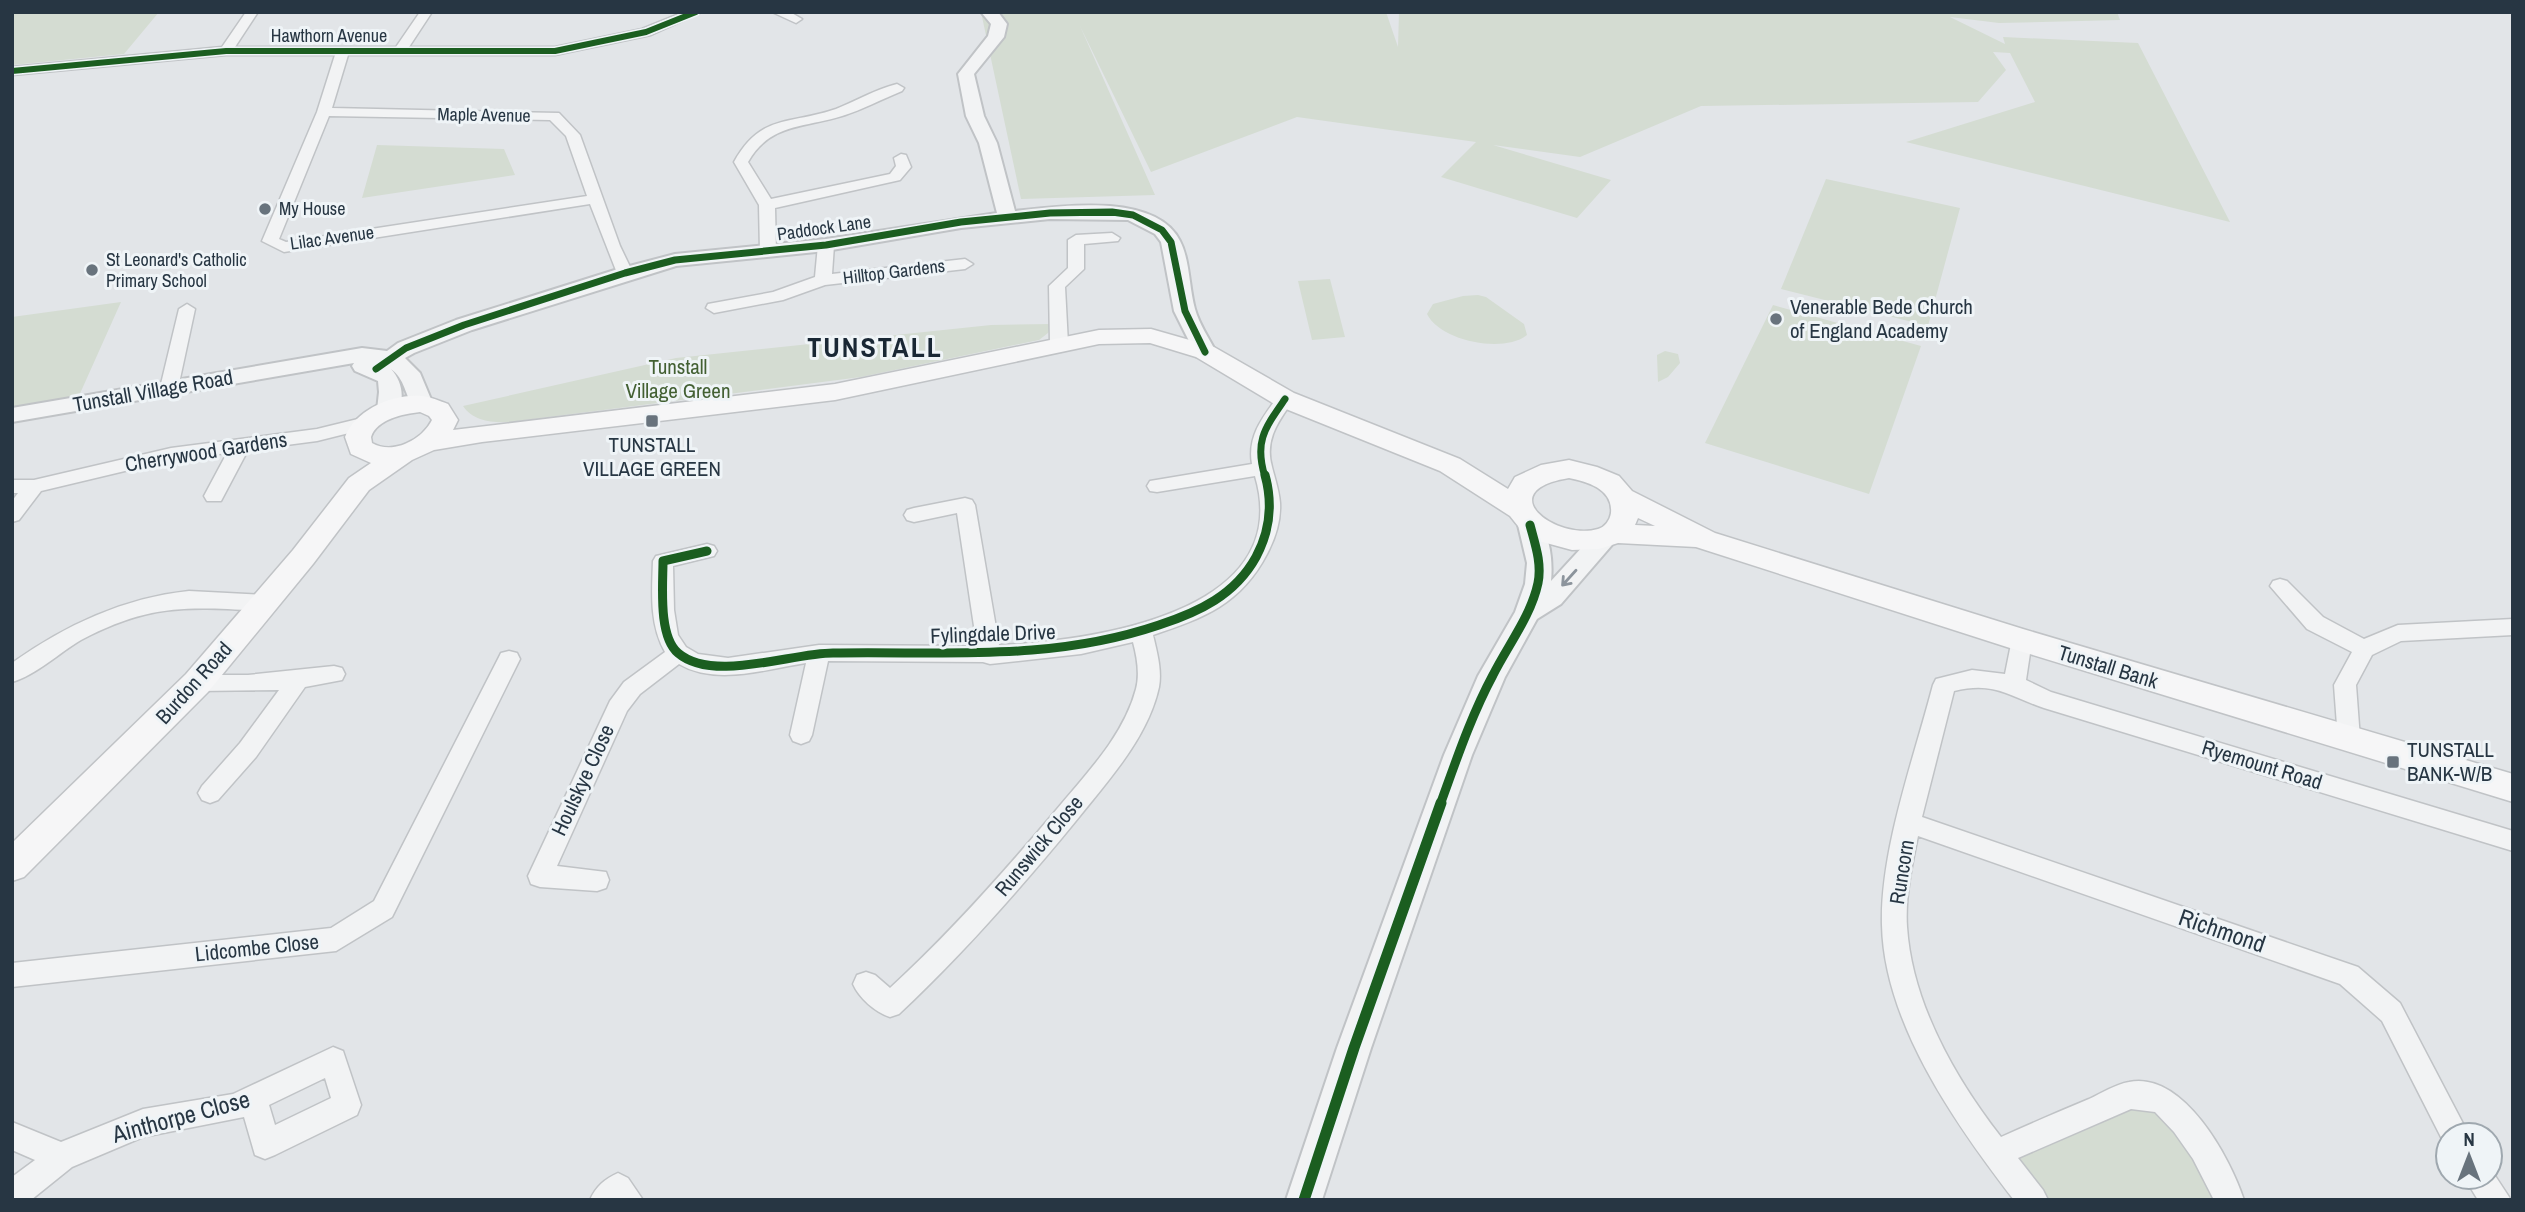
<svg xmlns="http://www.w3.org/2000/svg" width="2525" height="1212" font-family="'Archivo Narrow',sans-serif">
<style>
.green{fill:#d4dcd2}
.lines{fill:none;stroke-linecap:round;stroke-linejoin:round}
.minor-casing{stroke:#c0c3c6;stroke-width:3}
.tertiary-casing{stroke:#c0c3c6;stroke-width:4}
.secondary-casing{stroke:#c0c3c6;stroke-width:3}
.minor{fill:#f2f3f4;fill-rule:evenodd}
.tertiary{fill:#f2f3f4;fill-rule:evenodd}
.secondary{fill:#f6f6f7;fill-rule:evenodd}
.cycleway-far3-casing{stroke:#eff4f7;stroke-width:9}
.cycleway-far2-casing{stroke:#eff4f7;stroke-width:10}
.cycleway-far1-casing{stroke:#eff4f7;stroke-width:13}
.cycleway-casing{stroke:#eff4f7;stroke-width:16}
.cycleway-far3{stroke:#1b5e20;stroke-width:6}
.cycleway-far2{stroke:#1b5e20;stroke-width:7}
.cycleway-far1{stroke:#1b5e20;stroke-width:9}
.cycleway{stroke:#1b5e20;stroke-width:11}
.oneway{stroke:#8c949c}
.poi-dot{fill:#68737d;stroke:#eff4f7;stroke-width:2.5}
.labels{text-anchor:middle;stroke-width:6;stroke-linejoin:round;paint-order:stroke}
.far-street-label{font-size:18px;fill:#273643;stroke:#eff4f7}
.far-poi-label{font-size:18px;fill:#273643;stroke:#eff4f7;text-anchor:start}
.poi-label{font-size:21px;fill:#273643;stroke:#eff4f7;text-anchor:start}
.park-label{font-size:21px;fill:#436033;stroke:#eff4f7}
.street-label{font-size:21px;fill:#273643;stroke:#eff4f7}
.near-street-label{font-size:24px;fill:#273643;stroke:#eff4f7}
.district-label{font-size:28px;font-weight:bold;letter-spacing:2px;fill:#192734;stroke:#eff4f7}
</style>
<rect width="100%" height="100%" fill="#e2e5e8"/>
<!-- green -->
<path class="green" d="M12,12h147l-35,42 -112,11z
M981,12h405l12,35 1,-35h718l3,8 -121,3 -49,-6 55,27 -2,-7 135,6 92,179 -324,-80 129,-40 -25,-49 -17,-1 13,18 -28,32 -277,4 -121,51 -87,-12 118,35 -34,38 -136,-41 35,-35 -179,-25 -146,55 -71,-146 75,169 -134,4z
M377,145l127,4 11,26 -153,23z
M1826,179l134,29 -32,118 -147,-37z
M1330,279l15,58 -33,3 -14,-59z
M1478,295l8,2 38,27 3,11c-23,19 -87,6 -100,-21l6,-10 30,-8z
M121,302l-43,96 -66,10v-91z
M1773,305l148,41 -52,148 -164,-51z
M1052,324l-4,9 -9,7 -178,37 -352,45c-17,1 -36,-1 -46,-16l213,-48 315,-33z
M1665,351l13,3 2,9 -12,14 -10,5 -1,-27z
M2133,1105l32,6 57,89h-174l-38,-43z"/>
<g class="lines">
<defs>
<path id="minor" d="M246,12h12l-23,35h161l24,-35h12l-23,35h146l87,-18 42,-17h18l-51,23 -96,20h-207l-16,53 227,5 21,22 40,111 13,27 -8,5 -8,-5 -27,-69 -306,48 -22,-11 55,-129 18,-57h-109l-214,20v-8l210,-20zM329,116l221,4 16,16 21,60 -301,46 -7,-3z
M772,12h18l12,7 -6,4z
M897,84l7,4 -2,3c-20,8 -40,19 -60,25 -38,12 -72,7 -94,46l23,37 119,-25 6,-8 -2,-8 7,-4 5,1 5,12 -11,13 -125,28 1,44 -2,3h-12l-2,-3 -1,-47 -25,-43c27,-49 56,-37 102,-53 20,-8 40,-20 61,-25z
M1112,233l8,5 -2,3 -34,3v25l-19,18 3,57 -9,5 -6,-1 -3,-4 -1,-58 19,-18v-28l8,-5z
M826,240l8,5 -2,29 133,-15 8,5 -8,5 -140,16 -42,15 -69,13 -8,-5 2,-4 65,-12 42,-15 3,-32z
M187,304l8,5 -17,79 -9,6 -9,-6 19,-79z
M1285,393l9,6c-15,22 -30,40 -22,68 3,12 7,23 8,36 1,18 -5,36 -13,51 -26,50 -63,64 -114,81 4,17 9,35 6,52 -11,51 -52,95 -84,135 -55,67 -112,132 -176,192l-9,3c-15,-5 -31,-19 -37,-33l4,-9 9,-3 9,3 15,13c60,-55 115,-117 167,-179 30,-36 67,-74 79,-120 4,-15 1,-32 -3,-47l-52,12 -91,10 -7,-2 -155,-1 -16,74 -3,6 -8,3 -8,-3 -3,-6 16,-72c-39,6 -90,23 -127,1l-39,30 -13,17 -70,155 49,6 3,8 -3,8 -9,3 -57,-4 -9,-3 -3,-8 82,-175 14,-19 41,-30c-16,-28 -13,-61 -12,-91l3,-5 51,-12 7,2 3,5 -3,5 -41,10 1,44 4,25 8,12 12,7 30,4 91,-13 158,1 -20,-133 -43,9 -7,-2 -3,-5 3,-5 7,-2 51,-10 7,2 3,5 24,140c91,-4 297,-31 256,-169l-98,16 -7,-1 -3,-5 3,-5 102,-17c-5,-28 11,-47 27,-69z
M366,417l9,6 -2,4 -56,14 -69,9 -27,51h-14l-3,-5 23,-43 -56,7 -130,31 -22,29 -7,2v-21l6,-8h-6v-13h22l137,-32 146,-19z
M2280,579l7,2 36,36 41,22 34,-14 115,-6v16l-112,6 -29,14 -16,30 4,54 -3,6 -8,3 -8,-3 -3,-6 -4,-54 18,-33 -45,-23 -37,-43 3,-5z
M189,591l75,4 7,3 3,5 -3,5 -7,3c-75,-4 -113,-8 -183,29 -22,13 -45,35 -69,42v-19c54,-38 111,-65 177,-72z
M2021,632l8,2 3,6 -6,40 25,12 462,139v20l-469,-143c-36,-12 -49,-27 -90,-17l-32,126 436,150 42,36 69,132h-21v11l-3,-1 -63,-124 -42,-37 -422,-148c-6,29 -13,61 -11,91 5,76 48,151 94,210 29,-13 59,-26 88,-38 13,-6 27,-15 40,-17 54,-11 101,75 115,118h-30l-21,-41 -19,-27 -19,-20 -24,-3 -113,49 25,32 5,10h-34c-58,-75 -130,-177 -132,-275 -2,-75 32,-167 51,-240l3,-6 36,-9 33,4 8,-40z
M509,651l8,2 3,6 -128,258 -56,34 -324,36v-24l319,-35 43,-27 124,-242 3,-6z
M334,666l8,2 3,6 -3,6 -37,7 -49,70 -38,43 -8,3 -8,-3 -4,-7 4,-7 38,-43 39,-53 -82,1 -8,-2 -3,-6 3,-6 8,-2h51z
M333,1047l10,4 18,54 -4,10 -82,40 -10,4 -10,-4 -11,-38 -101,20 -71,30 -41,33h-19v-23l23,-17 -23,-10v-28l49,20 82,-33 90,-15zM325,1078l6,20 -56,27 -6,-20z
M2490,1168l21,32h-33l-14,-23h26z
M618,1173l10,5 15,22h-53c6,-14 15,-21 28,-27z"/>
<path id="tertiary" d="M981,12h17l9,12 -3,13 -30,37 10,42 13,27 18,68c44,-5 141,-19 165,30 10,19 9,47 15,68 4,15 14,29 21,43l-3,5h-16l-23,-46 -13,-69 -6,-8 -27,-14 -78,-1 -89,9 -135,23 -150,15 -204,64 -58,23 -9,5 15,15 13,31 -3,5h-16c-9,-14 -9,-30 -23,-40 11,12 15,30 5,46l-8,2 -8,-2 -3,-5 2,-18 -1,-11 -23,-10 -3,-5 2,-3 -342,59v-14l350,-60 25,3 11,-8 58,-23 162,-51 57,-15 151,-15 171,-26 -18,-70 -13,-27 -8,-42 30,-38 3,-12z
M1530,516l9,3c11,18 14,42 12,62l45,-49 9,-3 9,3 4,6 -57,66 -24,15 -32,58 -33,78 -101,293 -49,152h-36l51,-152 107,-293 34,-79 37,-64 10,-28 2,-21 -9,-38 3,-6z"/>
<path id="secondary" d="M1151,329l63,18 80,46 166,66 48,30 7,-12 26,-12 28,-5 28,7 22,9 13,15 83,42 308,96 490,145v28l-503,-154 -314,-101 -78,-4 -19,6 -27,1 -33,-9 -17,-10 -12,-15 -70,-45 -164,-66 -80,-48 -46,-14 -51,1 -264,56 -353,42 -48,8 -22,10 -43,30 -56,74 -105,128 -184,185 -12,4v-38l174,-169 107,-124 56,-72 22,-15 -20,-9 -6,-17c10,-27 48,-44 77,-41 9,1 18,5 26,8l10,16 -5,10 382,-46 264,-54zM420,412l9,4 3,4c-10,20 -39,35 -60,23l-1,-6c6,-18 32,-23 49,-25zM1569,478c19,4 44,11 42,35 -1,7 -6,14 -13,16 -42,12 -108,-38 -29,-51zM1638,518l17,8 -20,-1z"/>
</defs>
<!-- minor casing -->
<use href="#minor" class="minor-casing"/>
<!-- tertiary casing -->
<use href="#tertiary" class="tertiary-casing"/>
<!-- secondary casing -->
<use href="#secondary" class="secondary-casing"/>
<!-- minor -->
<use href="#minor" class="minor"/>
<!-- tertiary -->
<use href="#tertiary" class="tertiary"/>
<!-- secondary -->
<use href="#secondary" class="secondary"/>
<defs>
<path id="cycleway-far3" d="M12,71l214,-20h329l91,-19 50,-20
M1048,213h72"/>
<path id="cycleway-far2" d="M376,369l30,-21 58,-23 161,-52 50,-13 151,-15 135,-23 89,-9 62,-1 21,3 29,15 9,12 14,69 20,41
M1265,477c-11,-36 0,-49 20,-78"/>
<path id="cycleway-far1" d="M707,551l-44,10c0,24 -5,75 15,92 35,30 113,0 155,0 113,-2 217,9 326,-28 40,-13 76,-30 97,-68 14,-26 17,-53 9,-82
M1440,805c16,-44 31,-89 53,-130 15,-30 38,-59 45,-92 4,-20 -3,-39 -8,-58"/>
<path id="cycleway" d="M1304,1200l50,-152 87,-245"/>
</defs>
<!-- cycleway-far3 casing -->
<use href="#cycleway-far3" class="cycleway-far3-casing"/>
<!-- cycleway-far2 casing -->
<use href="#cycleway-far2" class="cycleway-far2-casing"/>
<!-- cycleway-far1 casing -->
<use href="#cycleway-far1" class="cycleway-far1-casing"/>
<!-- cycleway casing -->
<use href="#cycleway" class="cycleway-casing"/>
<!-- cycleway-far3 -->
<use href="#cycleway-far3" class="cycleway-far3"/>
<!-- cycleway-far2 -->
<use href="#cycleway-far2" class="cycleway-far2"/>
<!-- cycleway-far1 -->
<use href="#cycleway-far1" class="cycleway-far1"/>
<!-- cycleway -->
<use href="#cycleway" class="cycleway"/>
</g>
<!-- one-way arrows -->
<defs><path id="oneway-shaft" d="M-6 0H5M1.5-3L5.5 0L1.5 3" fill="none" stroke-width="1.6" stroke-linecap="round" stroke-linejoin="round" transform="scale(1.75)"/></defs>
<use class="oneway" href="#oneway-shaft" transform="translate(1569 578) rotate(132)"/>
<!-- markers -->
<g class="poi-dot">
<circle cx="265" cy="209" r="7"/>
<circle cx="92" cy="270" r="7"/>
<circle cx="1776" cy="319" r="7"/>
<rect x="645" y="414" width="14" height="14" rx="3.5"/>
<rect x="2386" y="755" width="14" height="14" rx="3.5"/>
</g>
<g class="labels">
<!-- far-street labels -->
<g class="far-street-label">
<text x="329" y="42">Hawthorn Avenue</text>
<text transform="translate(484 115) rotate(1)" y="6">Maple Avenue</text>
<text transform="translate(824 228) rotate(-8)" y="6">Paddock Lane</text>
<text transform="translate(332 238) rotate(-8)" y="6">Lilac Avenue</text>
<text transform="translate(894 272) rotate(-7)" y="6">Hilltop Gardens</text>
</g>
<!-- far-poi labels -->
<g class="far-poi-label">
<text x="279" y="215">My House</text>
<text x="106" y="266">St Leonard's Catholic<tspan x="106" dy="21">Primary School</tspan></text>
</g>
<!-- poi labels -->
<g class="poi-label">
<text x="1790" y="314">Venerable Bede Church<tspan x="1790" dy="24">of England Academy</tspan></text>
<text x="652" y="452" text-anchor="middle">TUNSTALL<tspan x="652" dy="24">VILLAGE GREEN</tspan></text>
<text x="2407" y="757">TUNSTALL<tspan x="2407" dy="24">BANK-W/B</tspan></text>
</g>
<!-- park labels -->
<g class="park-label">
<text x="678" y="374">Tunstall<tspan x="678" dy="24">Village Green</tspan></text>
</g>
<!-- street labels -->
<g class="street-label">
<text transform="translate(153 391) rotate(-10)" y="7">Tunstall Village Road</text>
<text transform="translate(206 452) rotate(-9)" y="7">Cherrywood Gardens</text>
<text transform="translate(993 634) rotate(-2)" y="7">Fylingdale Drive</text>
<text transform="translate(2108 667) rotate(17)" y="7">Tunstall Bank</text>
<text transform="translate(194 683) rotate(-48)" y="7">Burdon Road</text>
<text transform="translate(2262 765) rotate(17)" y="7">Ryemount Road</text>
<text transform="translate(583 780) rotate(-65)" y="7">Houlskye Close</text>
<text transform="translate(1039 846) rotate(-50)" y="7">Runswick Close</text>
<text transform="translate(1902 872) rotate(-81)" y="7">Runcorn</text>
<text transform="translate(257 948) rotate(-6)" y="7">Lidcombe Close</text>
</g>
<!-- near-street labels -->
<g class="near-street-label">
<text transform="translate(2222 931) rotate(19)" y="8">Richmond</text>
<text transform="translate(181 1117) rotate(-15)" y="8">Ainthorpe Close</text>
</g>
<!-- district labels -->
<g class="district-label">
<text x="875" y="357">TUNSTALL</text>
</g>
</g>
<!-- border -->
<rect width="2525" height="1212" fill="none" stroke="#273643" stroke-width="28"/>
<!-- north arrow -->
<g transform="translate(2469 1156)"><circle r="33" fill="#eff4f7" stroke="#9fa8af" stroke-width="2"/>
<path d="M0-5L12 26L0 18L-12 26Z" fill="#68737d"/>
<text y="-10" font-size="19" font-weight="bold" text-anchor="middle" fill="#273643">N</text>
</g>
</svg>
